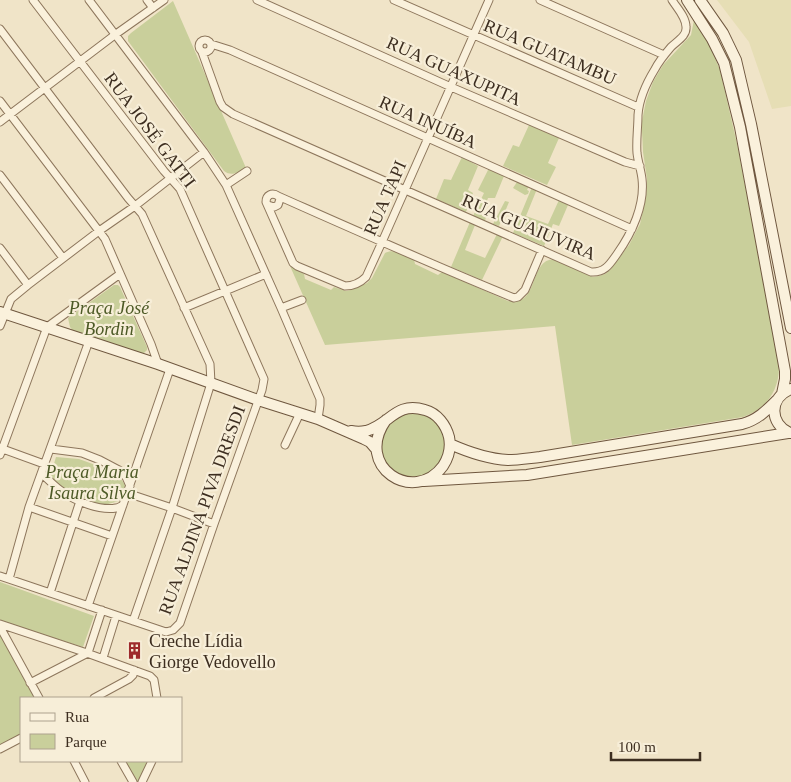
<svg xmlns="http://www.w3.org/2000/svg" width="791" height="782" font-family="'Times New Roman',serif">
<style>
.farmland{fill:#e6deb5}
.green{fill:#c9cf9b}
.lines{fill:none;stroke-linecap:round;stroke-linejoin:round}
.street-casing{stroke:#8d765c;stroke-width:9}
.secondary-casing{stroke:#6f573f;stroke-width:12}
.street{stroke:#faf1dc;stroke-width:7}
.secondary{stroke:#faf1dc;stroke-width:10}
.labels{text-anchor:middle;stroke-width:4.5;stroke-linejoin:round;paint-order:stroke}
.street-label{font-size:18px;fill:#3d2e20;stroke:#f7eed8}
.park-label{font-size:18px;font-style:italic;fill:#4d5a26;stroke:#f7eed8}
.poi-label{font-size:18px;fill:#3d2e20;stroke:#f7eed8;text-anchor:start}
</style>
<rect width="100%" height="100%" fill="#f0e4c8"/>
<!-- farmland -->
<path class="farmland" d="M717,0h74v106l-19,3 -23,-67z"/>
<!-- green -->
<path class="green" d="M173,1l73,167c-8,4 -14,9 -22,3l-96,-130v-5l3,-3z
M694,20l16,26 10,24 18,78 41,219c0,24 -13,42 -36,50l-171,28 -17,-119 -230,19 -35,-79 14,8 1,5 26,11 3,-3 12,4 5,-1 16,-7 5,-5 13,-25c9,-5 20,2 29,6l1,5 23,11 4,-3 66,29c32,6 20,-41 46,-42l39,18 6,-1 6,-2 5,-4 19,-25 11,-21 6,-27 1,-18 -4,-27 -1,-21v-10l4,-20 7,-19 10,-17 28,-30z
M529,125l30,13 -11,25 8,4 -9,18 -44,-19 10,-21 6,2z
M462,157l16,9 -10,24 5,3 -7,19 -30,-13 8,-20 7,1z
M489,168l15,8 -9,22h-7l-6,17 4,2 -1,4 -12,-5 11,-23 -6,-3z
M517,182l12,4 -2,4 2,1 -1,3 -3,1 -12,-7z
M532,187l5,2 -11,27 22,8 11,-24 9,5 -9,21 -6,-2 -9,22 -31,-13z
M505,201l4,1 -10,24 -6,-2z
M470,222l5,3 -10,25 20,8 12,-24 6,2 -21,44 -31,-13z
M114,285h4l2,2 27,60v3l-4,4 -70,-23 -3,-4 -2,-9z
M381 445a32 32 0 1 1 64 0a32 32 0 1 1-64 0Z
M56,457l23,2 22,8 17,8 8,11 -7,15 -18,5 -32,-14 -19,-15z
M0,582l94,34 -11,31 -83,-26z
M0,632l36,66h-15v36l-21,12z
M124,761h25l-11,21h-3z"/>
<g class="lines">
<defs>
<path id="street" d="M89,0l115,152 22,33 55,123 39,91v6l-2,14
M147,0l6,8
M257,0l194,87 174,75 15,4
M394,0l244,107
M489,0l-107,242 -16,35c-6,6 -12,9 -21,9l-48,-20 -4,-3 -27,-61c0,-7 6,-10 12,-6 79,35 157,70 236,102l4,-1 7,-7 17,-40
M540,0l124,55
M0,29l128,169 14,16 68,150 1,19 -39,125 -39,113
M199 46a6 6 0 1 1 12 0a6 6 0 1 1-12 0Z
M211,44l19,6 402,179
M202,52l18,50 3,5 10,7 358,158c14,1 19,-8 26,-18 15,-21 28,-49 25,-75 -1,-9 -4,-17 -5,-26 -1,-12 1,-26 1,-38 1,-15 9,-33 17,-46 4,-8 10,-15 16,-22 6,-6 16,-11 15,-20 0,-10 -9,-19 -14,-27
M0,101l105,138 46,105 7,20
M0,122l116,-88 48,-34
M0,175l63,83
M226,185l21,-14
M268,205l6,2 4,-2 2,-6 -2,-3
M0,248l28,37
M184,308l82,-34
M281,308l21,-8
M0,326l11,-27 17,-14 71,-54 36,-25 69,-54
M285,445l15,-32
M0,448l44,16
M51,449l31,4 18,7 19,10 7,7 4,9
M0,455l47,-128 73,-53
M42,474c7,6 13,13 21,18 12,9 37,19 53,16 2,0 5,-2 7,-3
M127,493l45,15 42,16
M29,507l83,29
M0,576l166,56 7,-2 7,-7 34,-99 48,-134 2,-11 -84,-190 -16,-18 -131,-171
M9,579l20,-72 60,-166
M50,593l30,-92
M88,606l82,-237
M0,624l84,28 66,24 4,4 3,18
M0,627l39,71
M88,653l14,-43
M103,658l13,-42
M30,683l58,-30
M94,698l35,-19 4,-4 1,-5
M0,749l21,-11
M74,761l11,21
M121,761l12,21
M142,782l10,-21"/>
<path id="secondary" d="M687,0l25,39 12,24 16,64 45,244v8l-3,15
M700,0l23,33 13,27 15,64 40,204
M0,312l158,52 100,36 60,19 46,20 6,3 6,7
M351,431c5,1 10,1 15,0 24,-6 29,-30 59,-21 12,3 21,15 24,27 2,10 0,20 -6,29 -29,39 -90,1 -57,-46
M790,433c-21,-9 -21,-36 1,-44
M450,444c18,8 38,15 58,16 10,0 22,-2 32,-3l202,-33c15,-4 24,-13 35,-24
M424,481l103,-6 261,-42"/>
</defs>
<!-- street casing -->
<use href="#street" class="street-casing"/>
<!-- secondary casing -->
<use href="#secondary" class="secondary-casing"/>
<!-- street -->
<use href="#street" class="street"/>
<!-- secondary -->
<use href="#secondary" class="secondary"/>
</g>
<!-- icons -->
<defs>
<symbol id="building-bare" viewBox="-9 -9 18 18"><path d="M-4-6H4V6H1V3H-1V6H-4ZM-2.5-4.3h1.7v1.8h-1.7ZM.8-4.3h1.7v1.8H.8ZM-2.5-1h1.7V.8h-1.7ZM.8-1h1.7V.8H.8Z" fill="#9e2a2b" stroke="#f7eed8" stroke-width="2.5" paint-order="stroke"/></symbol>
</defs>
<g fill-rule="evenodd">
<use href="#building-bare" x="122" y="638" width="25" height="25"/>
</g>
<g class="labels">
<!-- street labels -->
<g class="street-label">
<text transform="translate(550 52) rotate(23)" y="6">RUA GUATAMBU</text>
<text transform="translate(454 71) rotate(24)" y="6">RUA GUAXUPITA</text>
<text transform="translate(428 122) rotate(24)" y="6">RUA INUÍBA</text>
<text transform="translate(150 130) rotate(53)" y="6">RUA JOSÉ GATTI</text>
<text transform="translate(385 198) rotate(-66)" y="6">RUA TAPI</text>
<text transform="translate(529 227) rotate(23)" y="6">RUA GUAIUVIRA</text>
<text transform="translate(202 510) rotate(-70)" y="6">RUA ALDINA PIVA DRESDI</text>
</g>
<!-- park labels -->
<g class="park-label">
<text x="109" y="314">Praça José<tspan x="109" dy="21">Bordin</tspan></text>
<text x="92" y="478">Praça Maria<tspan x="92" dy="21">Isaura Silva</tspan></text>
</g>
<!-- poi labels -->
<g class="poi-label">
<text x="149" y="647">Creche Lídia<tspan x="149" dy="21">Giorge Vedovello</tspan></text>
</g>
</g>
<!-- legend -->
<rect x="20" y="697" width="162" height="65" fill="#f7eed8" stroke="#ada18e"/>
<rect x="30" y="713" width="25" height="8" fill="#faf1dc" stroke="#ada18e"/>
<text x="65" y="722" font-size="15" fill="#3d2e20">Rua</text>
<rect x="30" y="734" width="25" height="15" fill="#c9cf9b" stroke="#ada18e"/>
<text x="65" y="747" font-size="15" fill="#3d2e20">Parque</text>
<!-- scale -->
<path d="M611 752v8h89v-8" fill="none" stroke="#3d2e20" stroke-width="2.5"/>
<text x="618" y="752" font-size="15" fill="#3d2e20" stroke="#f7eed8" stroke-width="4" paint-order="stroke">100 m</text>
</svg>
